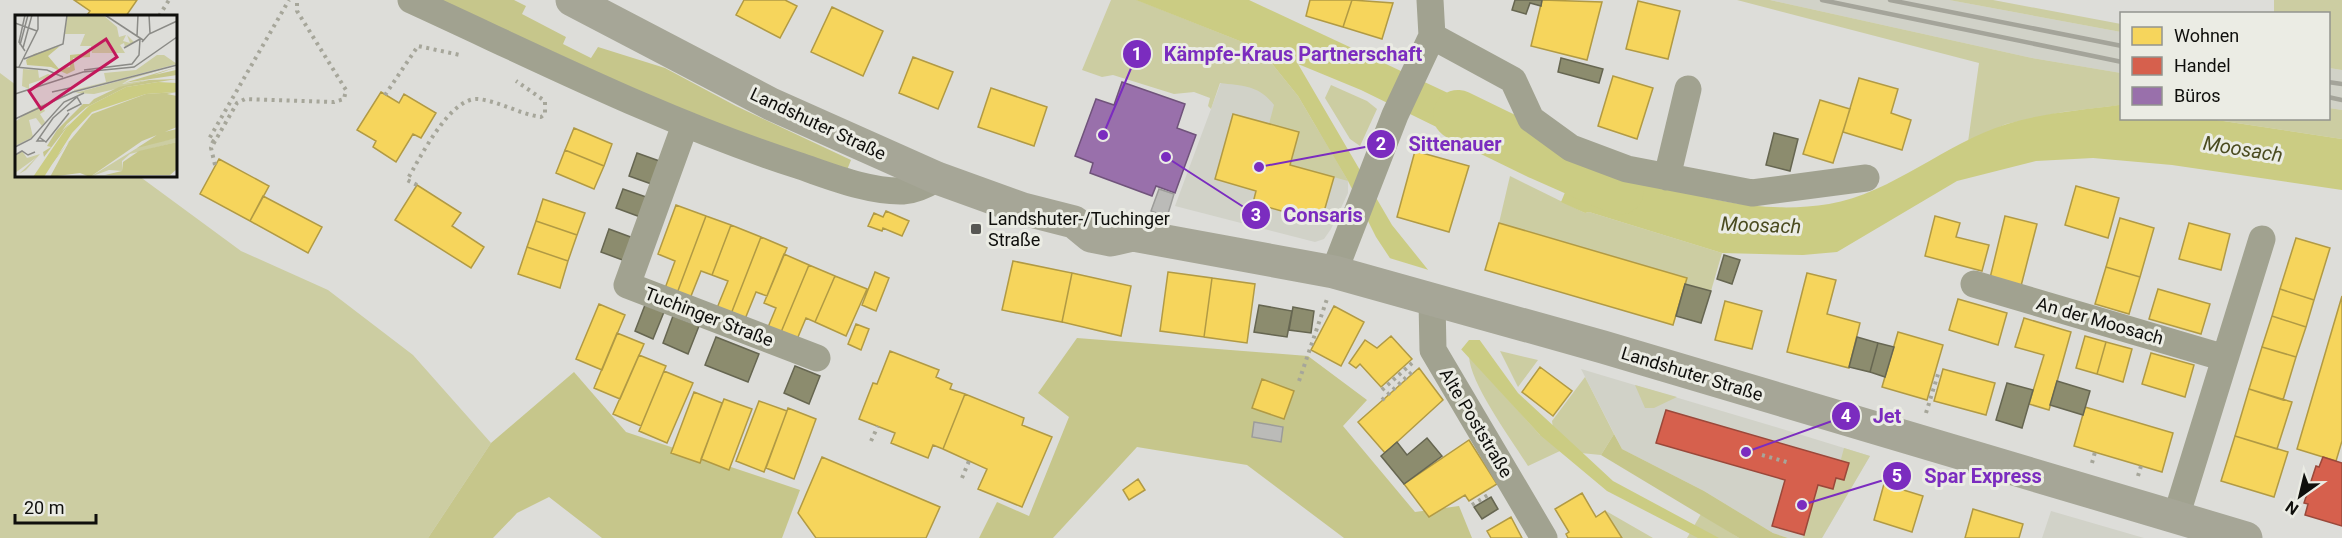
<svg xmlns="http://www.w3.org/2000/svg" width="2342" height="538" font-family="Roboto,sans-serif">
<style>
.built{fill:#d1d2c8}
.green{fill:#cccda2}
.forest{fill:#c6c68b}
.water{fill:#cbcc83}
.pier{fill:#ddddd9}
.homes{fill:#f6d55c;stroke:#b19a44;stroke-width:1.5}
.shops{fill:#d6604d;stroke:#9a483a;stroke-width:1.5}
.offices{fill:#9970ab;stroke:#70537b;stroke-width:1.5}
.industry{fill:#8c8c6e;stroke:#666651;stroke-width:1.5}
.lines{fill:none;stroke-linecap:round;stroke-linejoin:round}
.river{stroke:#cbcc83;stroke-width:50}
.building{fill:#bbbbb8;stroke:#9c9c99;stroke-width:1.5}
.path{stroke:#a6a69a;stroke-width:4;stroke-dasharray:3 4.5;stroke-linecap:butt}
.minor{stroke:#a1a290;stroke-width:27}
.major{stroke:#a6a697;stroke-width:33}
.rail{stroke:#a4a49a;stroke-width:4.5}
.poi-dot{fill:#575754;stroke:#ebece4;stroke-width:2}
.labels{text-anchor:middle;stroke-width:6;stroke-linejoin:round;paint-order:stroke}
.street-label{font-size:18px;fill:#0f0f0c;stroke:#ebece4}
.poi-label{font-size:18px;fill:#0f0f0c;stroke:#ebece4;text-anchor:start}
.water-label{font-size:20px;font-style:italic;fill:#4a4b20;stroke:#ebece4}
.inset-road{fill:none;stroke:#8b8b87;stroke-width:1.5}
.view{fill:#c2185b;fill-opacity:0.15;stroke:#c2185b;stroke-width:3}
.inset-edge{fill:none;stroke:#0f0f0c;stroke-width:3}
.leader{fill:none;stroke:#7b2cbf;stroke-width:2}
.callout-dot{fill:#7b2cbf;stroke:#ebece4;stroke-width:2}
.mark-label{font-size:18px;text-anchor:middle;font-weight:bold;fill:#fff}
.callout-label{font-size:20px;text-anchor:middle;font-weight:bold;fill:#7b2cbf;stroke:#ebece4;stroke-width:6;stroke-linejoin:round;paint-order:stroke}
</style>
<rect width="100%" height="100%" fill="#ddddd9"/>
<!-- built -->
<path class="built" d="M1770,0h179l172,32v41l-89,-15z
M1237,39l86,97 25,45v12l-17,36 -7,10 -9,3 -140,-36z
M2329,68l13,2v40l-13,-2z
M1581,369l198,59 91,28 -48,82h-34l-15,-5 -69,-42 -82,-42z
M2051,511l93,27h-102z"/>
<!-- green -->
<path class="green" d="M1111,0h26l123,49 38,47 50,85 -58,-16 9,-33 -30,-8 5,-19c-15,-20 -31,-19 -54,-22l-9,26 -3,-3 2,-8 -16,-6 -20,2 -61,-19 -11,2 -20,-7z
M1737,0h33l262,58 89,15v32l-58,7 -57,12 -38,18 11,-79z
M1949,0h44l128,24v8z
M2274,0h68v70l-13,-2 -1,-54 -54,-1z
M0,73l16,12v91h123l102,75 87,39 85,65 78,88 -63,95h-428z
M1331,85l36,16 10,8 -17,37 -10,-7 -25,-41z
M2329,108l13,2v29l-132,-20 118,-1z
M1510,176l75,37 4,-1 133,41 -11,38 -26,-7 1,-6 -187,-55z
M1500,351l38,9 -20,27z
M1469,356l71,79 13,-7 -1,-7 33,-44 29,57 -13,21 -41,-4 -32,15c-16,-26 -58,-82 -59,-110z
M1635,385l42,12 -23,11h-9z
M1844,448l26,8 -48,82h-19l15,-53 15,4z
M1605,511h1l47,27h-31z
M1701,514l38,24h-52z"/>
<!-- forest -->
<path class="forest" d="M440,0h74l12,6 -4,8 44,23 -3,7 28,14 7,-11 67,21 71,38 115,54 -4,10 -156,-55z
M1077,338l231,18 59,44 -24,26 72,86 44,-6 13,32h-128l-97,-73 -110,-18 -84,91h-74l18,-36 32,14 40,-99 -31,-24z
M574,372l52,60 174,58 -18,48h-180l-53,-41 -32,16 -24,25h-65l63,-95z
M1614,434l8,15 82,42 69,42 15,5h-49l-138,-83z"/>
<!-- water -->
<path class="water" d="M1136,0h113l278,130 -17,33 -149,-73 -63,-26 94,161 45,56 81,112 95,88 106,57h-21l-91,-47 -67,-56 -92,-100 -41,-51 -31,-47 -28,-56 -50,-85 -38,-47z
M2119,105h2l1,13 88,1 132,20v51l-170,-25 -79,-7 -57,3 -79,20 -120,71 -34,3 -81,-2 -133,-41 -4,1 -24,-11 5,-12 -17,-9 15,-30c85,30 172,68 265,53 64,-11 116,-61 178,-80 36,-11 75,-14 112,-19z"/>
<!-- pier -->
<path class="pier" d="M1386,257l46,14 52,69h-15l-9,11 -56,-65z"/>
<!-- homes -->
<path class="homes" d="M74,0h63l-11,16h-37l-2,-1 3,-4z
M744,0h41l12,6 -17,32 -44,-23z
M1310,0h42l-9,27 -37,-11z
M1352,0l41,3 -11,36 -39,-12z
M1542,0l60,2 -15,58 -56,-14z
M1638,1l42,10 -12,48 -42,-10z
M832,7l51,24 -20,45 -52,-24z
M913,57l40,15 -15,37 -39,-16z
M1613,76l40,12 -16,51 -39,-13z
M1859,78l39,11 -7,24 20,7 -9,30 -59,-18z
M991,88l56,19 -13,39 -56,-19z
M381,92l18,11 5,-9 32,19 -15,25 -8,-4 -17,28 -23,-15 3,-6 -19,-11z
M1820,100l30,9 -17,54 -30,-9z
M1233,114l66,18 -9,33 44,12 -13,45 -68,-19 3,-12 -41,-12z
M574,128l38,16 -8,22 -39,-16z
M565,150l39,16 -10,23 -38,-16z
M1415,151l54,15 -20,66 -52,-15z
M219,159l50,27 -19,35 -50,-27z
M417,185l44,28 -9,13 32,21 -13,21 -76,-48z
M2076,186l43,12 -11,40 -43,-13z
M263,196l59,31 -14,26 -58,-32z
M543,199l42,14 -8,22 -41,-14z
M676,205l30,11 -30,80 -12,-5 11,-30 -17,-7z
M886,211l23,10 -7,15 -19,-8 -1,3 -14,-5 6,-13 9,4z
M706,216l25,9 -19,50 -11,-4 -12,30 -13,-5z
M1935,216l25,7 -4,14 33,8 -7,26 -57,-15z
M2005,216l32,8 -16,62 -31,-8z
M2120,218l34,10 -14,49 -34,-10z
M536,221l41,14 -9,26 -41,-14z
M1499,223l188,55 -14,47 -188,-55z
M2189,223l41,11 -9,36 -42,-11z
M731,225l30,12 -30,77 -14,-6 11,-27 -16,-6z
M761,237l26,11 -20,48 -11,-4 -11,27 -14,-5z
M2296,238l34,10 -16,52 -34,-11z
M527,247l41,14 -8,27 -42,-14z
M784,254l25,11 -30,72 -13,-5 10,-24 -12,-5z
M1013,261l59,12 -10,49 -60,-12z
M809,265l26,11 -20,46 -9,-4 -11,26 -16,-7z
M2106,267l34,10 -11,37 -34,-10z
M875,272l14,6 -13,33 -14,-6z
M1168,272l44,6 -8,59 -44,-6z
M1072,273l59,13 -10,50 -59,-14z
M1807,273l29,7 -9,34 33,9 -11,45 -62,-16z
M835,276l32,13 -21,47 -31,-14z
M1212,278l43,6 -8,59 -43,-6z
M2158,289l52,15 -9,30 -52,-15z
M2280,289l34,11 -8,27 -34,-11z
M2342,296v145l-6,20 -39,-12z
M1958,299l49,14 -9,32 -49,-15z
M1725,301l37,10 -10,38 -37,-9z
M599,304l26,11 -23,55 -26,-11z
M1334,306l30,16 -23,44 -30,-16z
M2272,316l34,11 -10,30 -34,-10z
M2024,318l47,14 -22,78 -20,-6 15,-49 -29,-8z
M856,324l13,5 -8,21 -13,-6z
M1898,332l45,13 -16,55 -45,-13z
M617,333l27,11 -24,55 -26,-11z
M1391,336l21,23 -31,28 -21,-23 -4,4 -7,-5 16,-23 12,8z
M2085,336l21,6 -9,32 -21,-6z
M2106,342l26,7 -9,33 -26,-8z
M2262,347l34,10 -13,43 -34,-11z
M890,351l49,19 -3,7 16,7 -2,5 15,5 -22,55 -10,-4 -5,13 -37,-15 4,-10 -36,-14 14,-36 4,1z
M2151,353l43,12 -9,32 -43,-13z
M639,355l27,11 -25,60 -28,-12z
M1540,367l32,24 -19,25 -31,-24z
M1419,368l24,32 -58,53 -27,-31z
M1943,369l52,14 -9,32 -52,-14z
M664,371l29,12 -26,60 -28,-12z
M1262,379l32,12 -10,28 -32,-11z
M2249,389l43,13 -15,47 -42,-13z
M694,392l28,11 -22,60 -29,-10z
M965,394l59,24 -2,7 30,12 -30,70 -44,-18 9,-20 -44,-20z
M724,399l28,10 -23,61 -28,-11z
M759,401l28,10 -23,61 -28,-11z
M2085,407l88,26 -11,39 -88,-26z
M788,408l28,11 -22,60 -28,-11z
M2235,436l53,16 -14,45 -53,-16z
M1469,440l28,44 -28,17 -4,-6 -36,22 -25,-33z
M822,457l118,50 -14,31h-110l-18,-25z
M1138,479l7,11 -16,10 -6,-10z
M1884,484l39,12 -11,36 -38,-12z
M1582,493l14,24 9,-6 17,27h-54l-2,-4 3,-2 -14,-23z
M1973,509l50,15 -4,14h-54z
M1511,517l11,21h-31l-4,-7z"/>
<!-- shops -->
<path class="shops" d="M1666,410l183,53 -5,17 -8,-2 -3,11 -15,-4 -14,50 -32,-9 13,-46 -129,-37z
M2323,457l19,6v63l-37,-11 3,-11 -4,-1 12,-37 3,1z"/>
<!-- offices -->
<path class="offices" d="M1122,82l63,22 -8,24 19,7 -21,58 -19,-7 -4,10 -62,-23 3,-10 -18,-7 21,-57 18,6z"/>
<!-- industry -->
<path class="industry" d="M1515,0h27l-1,6 -11,-3 -4,11 -14,-4z
M1561,58l42,11 -4,14 -41,-11z
M1774,133l24,6 -8,32 -24,-6z
M637,153l28,10 -8,23 -28,-10z
M623,189l26,9 -6,20 -27,-10z
M609,229l27,10 -8,23 -27,-10z
M1724,255l16,5 -8,24 -15,-5z
M1685,284l26,7 -10,32 -25,-7z
M645,305l19,7 -11,27 -18,-8z
M1259,305l33,6 -5,26 -33,-5z
M1293,307l21,4 -3,22 -22,-3z
M673,316l26,10 -11,28 -25,-11z
M716,337l43,17 -11,28 -43,-17z
M1857,337l21,6 -8,29 -21,-5z
M1878,343l16,4 -9,30 -15,-5z
M795,366l25,10 -11,28 -25,-11z
M2057,381l33,10 -7,24 -33,-10z
M2007,383l26,7 -11,38 -26,-8z
M1427,438l15,18 -38,28 -23,-28 16,-14 10,13z
M1491,497l7,12 -16,10 -8,-12z"/>
<g class="lines">
<!-- river -->
<path class="river" d="M1458,115l82,40 79,35"/>
</g>
<!-- building -->
<path class="building" d="M1159,189l15,5 -7,23 -16,-6z
M1254,422l29,5 -2,15 -29,-5z"/>
<g class="lines">
<!-- path -->
<path class="path" d="M159,16l10,-16
M385,95l33,-49 42,9
M214,142l-5,-3 80,-139
M215,165l-4,-17 26,-45 8,-4 89,3 10,-3 2,-9 -49,-79v-11
M417,185l-10,-5c13,-22 43,-83 71,-81 21,2 41,15 63,18l4,-3v-13l-29,-20
M1299,381l28,-82
M1382,390l30,-27
M1382,400l32,-30
M1926,413l13,-42
M871,441l7,-15
M1762,455l28,8
M2092,463l3,-11
M2138,476l3,-10
M962,478l7,-17
M1472,505l16,-10"/>
<!-- minor -->
<path class="minor" d="M411,0c127,58 253,122 386,165 33,11 71,27 106,26 13,-1 23,-6 34,-13
M1432,36l81,44 18,39 40,29 56,21 125,24 114,-15
M685,125l-58,160 190,73
M1667,177l21,-88
M1334,272l61,-157 37,-79 -2,-36
M1974,284l251,74
M1432,301l1,49 111,188
M2176,517l86,-278"/>
<!-- major -->
<path class="major" d="M572,0l199,104 166,74 86,31 51,13 17,14 20,4 22,-5 201,37 269,75 643,191"/>
<!-- rail -->
<path class="rail" d="M1822,0l300,62
M1890,0l232,46
M2328,82l14,2
M2328,97l14,3"/>
</g>
<!-- markers -->
<rect class="poi-dot" x="970" y="223" width="12" height="12" rx="3"/>
<g class="labels">
<!-- street labels -->
<g class="street-label">
<text transform="translate(818 124) rotate(25)" y="6">Landshuter Straße</text>
<text transform="translate(709 317) rotate(21)" y="6">Tuchinger Straße</text>
<text transform="translate(2100 321) rotate(16)" y="6">An der Moosach</text>
<text transform="translate(1692 374) rotate(17)" y="6">Landshuter Straße</text>
<text transform="translate(1476 423) rotate(59)" y="6">Alte Poststraße</text>
</g>
<!-- poi labels -->
<g class="poi-label">
<text x="988" y="225">Landshuter-/Tuchinger<tspan x="988" dy="21">Straße</tspan></text>
</g>
<!-- water labels -->
<g class="water-label">
<text transform="translate(2243 149) rotate(9)" y="7">Moosach</text>
<text transform="translate(1761 225) rotate(2)" y="7">Moosach</text>
</g>
</g>
<!-- overview -->
<g transform="translate(15 15)">
<rect width="162" height="162" fill="#ddddd9"/>
<path d="M52,0h36l14,12 2,10 7,-2 -3,6 7,2 -3,-8 7,7 -9,5 -1,-4 -4,2 5,8h-33l-1,-7h-11l5,-12h-20zM142,40h7l13,9 -103,27v-1l32,-8 -2,-9 32,-3zM162,50l-47,14 -8,5 25,-4 -23,7 -30,7 -19,-1zM8,54l15,1 1,8 9,-4 5,2 -24,8v5l-7,-3zM58,78l-31,12 3,6 -5,3 5,8 -3,4 -6,-8 -7,2 4,17 -18,9v-24l10,-8 -10,5 15,-8 11,-6zM162,123v4l-47,12 -8,7v10l-13,-1 -19,7 52,-32zM7,136l5,7 13,-4 -14,16 -7,4 18,-17 -22,16v-17z" fill="#cccda2"/>
<path d="M45,31l-12,10 11,13 11,-2v-12l18,-2 2,-6v10l-17,1 2,12 -8,4 -16,-7 -24,-2 -1,-5 8,-6zM162,52l-23,8 22,-5 1,5 -53,8zM162,64l-51,8 -41,21 9,-9 25,-12 30,-7zM162,77l-10,2 10,2v31l-35,14 -52,36 -10,-4 -30,4 20,-37 -18,24 1,-3 39,-47 54,-20zM68,89h7l-23,20 -5,7 8,-8 -26,34 -1,-5 8,-5 -4,-1 10,-16zM162,114v9l-40,10 23,-15zM162,127v27l-7,6h-65l17,-4 1,-9 16,-11z" fill="#c6c68b"/>
<path d="M143,67l19,1v9l-31,2 -54,18 -20,21 -28,44h-11l34,-50 22,-21 37,-19z" fill="#cbcc83"/>
<path class="inset-road" d="M90,0l38,25M134,0l1,18M0,8l22,8M122,21l1,-21M127,27l7,-8 28,-13M5,30l8,-30M8,33l9,-33M109,33l16,-9M10,36l-6,-9 6,-27M9,44l39,-15 4,-29M0,52l32,3 16,7M4,52l19,-38v-14M69,55l48,-6 7,-9 1,-16M37,77l18,-4M0,79l68,-22 51,-5 43,-30M0,104l58,-27 104,-27M24,122l7,5 23,-29M29,126h-7l16,-23 24,-21 4,7 -14,7M0,132l16,-8 33,-37 20,-9M0,140l7,-4 6,4 7,-3"/>
<path class="view" d="M91,24l11,18 -76,52 -12,-18z"/>
<rect width="162" height="162" class="inset-edge"/>
</g>
<!-- callouts -->
<path class="leader" d="M1103 135L1137 54M1259 167L1381 144M1166 157L1256 215M1746 452L1846 416M1802 505L1897 476"/>
<g class="callout-dot">
<circle cx="1103" cy="135" r="6"/>
<circle cx="1259" cy="167" r="6"/>
<circle cx="1166" cy="157" r="6"/>
<circle cx="1746" cy="452" r="6"/>
<circle cx="1802" cy="505" r="6"/>
<circle cx="1137" cy="54" r="15"/>
<circle cx="1381" cy="144" r="15"/>
<circle cx="1256" cy="215" r="15"/>
<circle cx="1846" cy="416" r="15"/>
<circle cx="1897" cy="476" r="15"/>
</g>
<g class="mark-label">
<text x="1137" y="60">1</text>
<text x="1381" y="150">2</text>
<text x="1256" y="221">3</text>
<text x="1846" y="422">4</text>
<text x="1897" y="482">5</text>
</g>
<g class="callout-label">
<text x="1293" y="61">Kämpfe-Kraus Partnerschaft</text>
<text x="1455" y="151">Sittenauer</text>
<text x="1323" y="222">Consaris</text>
<text x="1887" y="423">Jet</text>
<text x="1983" y="483">Spar Express</text>
</g>
<!-- legend -->
<rect x="2120" y="12" width="210" height="108" fill="#ebece4" stroke="#93948e" stroke-width="1.5"/>
<rect x="2132" y="27" width="30" height="18" fill="#f6d55c" stroke="#93948e" stroke-width="1.5"/>
<text x="2174" y="42" font-size="18" fill="#0f0f0c">Wohnen</text>
<rect x="2132" y="57" width="30" height="18" fill="#d6604d" stroke="#93948e" stroke-width="1.5"/>
<text x="2174" y="72" font-size="18" fill="#0f0f0c">Handel</text>
<rect x="2132" y="87" width="30" height="18" fill="#9970ab" stroke="#93948e" stroke-width="1.5"/>
<text x="2174" y="102" font-size="18" fill="#0f0f0c">Büros</text>
<!-- north arrow -->
<g transform="translate(2300 496) rotate(214)" stroke="#ebece4" stroke-width="4.5" paint-order="stroke">
<path d="M0-4.5L10 22L0 15L-10 22Z" fill="#0f0f0c"/>
<text y="-9" font-size="16" font-weight="bold" text-anchor="middle" fill="#0f0f0c">N</text>
</g>
<!-- scale -->
<path d="M15 514v9h81v-9" fill="none" stroke="#0f0f0c" stroke-width="3"/>
<text x="24" y="514" font-size="18" fill="#0f0f0c" stroke="#ebece4" stroke-width="4.5" paint-order="stroke">20 m</text>
</svg>
